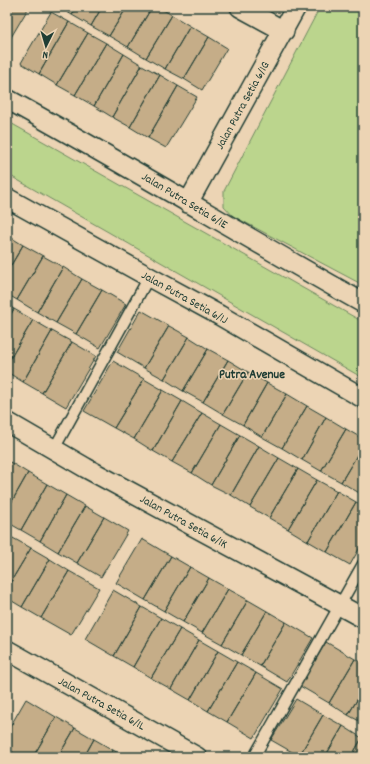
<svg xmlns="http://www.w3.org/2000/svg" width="370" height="764" font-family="Dekko,sans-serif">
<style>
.green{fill:#bbd58d;stroke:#6d8960}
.building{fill:#c5ad88;stroke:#1f3d34}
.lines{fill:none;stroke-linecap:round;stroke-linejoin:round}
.lane-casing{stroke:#1f3d34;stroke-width:13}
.street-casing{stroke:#1f3d34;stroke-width:22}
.lane{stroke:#ecd4b4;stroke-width:10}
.street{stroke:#ecd4b4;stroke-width:19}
.labels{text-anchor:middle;stroke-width:3;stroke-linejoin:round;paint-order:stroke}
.street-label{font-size:12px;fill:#1f3d34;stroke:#ecd4b4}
.neighbourhood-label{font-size:13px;font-weight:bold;fill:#1f3d34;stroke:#ecd4b4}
</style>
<rect width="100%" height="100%" fill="#ecd4b4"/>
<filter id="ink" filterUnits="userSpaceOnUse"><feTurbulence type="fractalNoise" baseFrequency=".025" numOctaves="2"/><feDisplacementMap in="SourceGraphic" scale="8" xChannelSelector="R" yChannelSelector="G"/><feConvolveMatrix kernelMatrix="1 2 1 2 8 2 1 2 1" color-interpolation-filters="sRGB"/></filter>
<g filter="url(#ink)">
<!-- green -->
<path class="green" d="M320,7h43v278l-130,-69 -9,-10v-15z
M7,121l356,201v56l-356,-204z"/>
<!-- building -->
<path class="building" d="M7,7h22l-22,37z
M59,7h18l-5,8z
M77,7h25l-11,19 -19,-11z
M102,7h25l-18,29 -18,-10z
M127,7h25l-24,40 -19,-11z
M152,7h6l14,8 -26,43 -18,-11z
M51,12l18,10 -30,52 -18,-11z
M172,15l18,11 -25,43 -19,-11z
M69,22l19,11 -31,52 -18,-11z
M190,26l19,11 -25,42 -19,-10z
M88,33l18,10 -31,52 -18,-10z
M209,37l18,11 -25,42 -18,-11z
M106,43l18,11 -30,52 -19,-11z
M124,54l18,11 -30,52 -18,-11z
M142,65l18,10 -30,52 -18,-10z
M160,75l18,11 -30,52 -18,-11z
M178,86l19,11 -31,51 -18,-10z
M7,235l16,10 -16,27z
M23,245l20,11 -26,44 -10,-6v-22z
M43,256l20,11 -26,45 -20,-12z
M63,267l19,12 -26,44 -19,-11z
M82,279l20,11 -26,44 -20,-11z
M102,290l24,14 -26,44 -24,-14z
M7,305l7,4 -7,11z
M14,309l19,11 -26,44v-44z
M141,310l28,16 -25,42 -27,-16z
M33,320l19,11 -29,51 -16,-10v-8z
M169,326l20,11 -25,42 -20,-11z
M52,331l20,11 -30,51 -19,-11z
M189,337l19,12 -25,42 -19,-12z
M72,342l24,14 -30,51 -24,-14z
M208,349l20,11 -25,42 -20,-11z
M228,360l20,12 -25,42 -20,-12z
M113,361l31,18 -30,49 -30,-17z
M248,372l19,11 -24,42 -20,-11z
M144,379l19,11 -29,49 -20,-11z
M267,383l20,11 -25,43 -19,-12z
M163,390l19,11 -29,50 -19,-12z
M287,394l20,12 -25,42 -20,-11z
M182,401l20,12 -30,49 -19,-11z
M307,406l19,11 -24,43 -20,-12z
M202,413l19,11 -29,49 -20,-11z
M326,417l20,12 -25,42 -19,-11z
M221,424l19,11 -29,50 -19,-12z
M346,429l17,10v6l-22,37 -20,-11z
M240,435l19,11 -28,49 -20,-10z
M363,445v45l-2,4 -20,-12z
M259,446l20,12 -29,49 -19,-12z
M279,458l19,11 -29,49 -19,-11z
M10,462l18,11 -21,37v-43z
M298,469l19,11 -29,49 -19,-11z
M28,473l19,11 -26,46 -14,-8v-12z
M317,480l20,11 -29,50 -20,-12z
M47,484l19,11 -26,46 -19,-11z
M337,491l19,11 -29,50 -19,-11z
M66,495l19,11 -27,46 -18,-11z
M356,502l7,4v36l-13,23 -23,-13z
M85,506l19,11 -27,46 -19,-11z
M104,517l24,14 -27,46 -24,-14z
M7,535l4,2 -4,7z
M11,537l20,11 -24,40v-44z
M142,539l29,17 -26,44 -29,-17z
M31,548l19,11 -28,48 -15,-9v-10z
M171,556l19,11 -26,44 -19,-11z
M50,559l19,12 -28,47 -19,-11z
M190,567l19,11 -26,44 -19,-11z
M69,571l30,17 -28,47 -30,-17z
M209,578l19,11 -26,44 -19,-11z
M228,589l20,11 -26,44 -20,-11z
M113,590l29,17 -28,49 -29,-17z
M248,600l19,11 -26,44 -19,-11z
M142,607l19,11 -28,49 -19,-11z
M267,611l19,11 -26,44 -19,-11z
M161,618l19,11 -29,49 -18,-11z
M286,622l27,16 -26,44 -27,-16z
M180,629l19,11 -28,49 -20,-11z
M199,640l19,11 -28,49 -19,-11z
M326,642l29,17 -26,44 -29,-17z
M218,651l19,11 -29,49 -18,-11z
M355,659l8,4v27l-15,25 -19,-12z
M237,662l19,11 -29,49 -19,-11z
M256,673l27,16 -29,49 -27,-16z
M363,690v33l-15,-8z
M7,694l4,2 -4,6z
M26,699l30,18 -23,40h-12l-14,-8v-17z
M296,699l27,16 -24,41 -28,-16z
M323,715l20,11 -18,31h-25l-1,-1z
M56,717l19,11 -17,29h-25z
M343,726l19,12 -11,19h-26z
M75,728l19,11 -10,18h-26z
M362,738l1,19h-12z
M94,739l19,11 -4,7h-25z
M113,750l12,7h-16z"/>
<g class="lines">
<defs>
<path id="lane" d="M54,449l95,-172
M254,757l109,-193"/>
<path id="street" d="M240,7l44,24
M7,99c120,66 237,137 356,204
M7,198l142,79 70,38 144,83
M188,203l108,-196
M7,422l79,46 277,150
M7,650l190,107"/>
</defs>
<!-- lane casing -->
<use href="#lane" class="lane-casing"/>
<!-- street casing -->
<use href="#street" class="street-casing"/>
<!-- lane -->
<use href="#lane" class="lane"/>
<!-- street -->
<use href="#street" class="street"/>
</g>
</g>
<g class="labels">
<!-- street labels -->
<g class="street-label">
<text transform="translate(242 105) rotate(-61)" y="4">Jalan Putra Setia 6/1G</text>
<text transform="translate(185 200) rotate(31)" y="4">Jalan Putra Setia 6/1E</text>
<text transform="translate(185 297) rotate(29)" y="4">Jalan Putra Setia 6/1J</text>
<text transform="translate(184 521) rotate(29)" y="4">Jalan Putra Setia 6/1K</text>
<text transform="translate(102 703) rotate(29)" y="4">Jalan Putra Setia 6/1L</text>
</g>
<!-- neighbourhood labels -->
<g class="neighbourhood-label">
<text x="252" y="378">Putra Avenue</text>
</g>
</g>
<!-- margin -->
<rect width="370" height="764" fill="none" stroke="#ecd4b4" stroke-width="24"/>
<rect x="12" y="12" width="346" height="740" fill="none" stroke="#1f3d34" stroke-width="1.5" filter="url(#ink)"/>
<!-- north arrow -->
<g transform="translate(46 46) rotate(185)" stroke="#ecd4b4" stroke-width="3" paint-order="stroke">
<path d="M0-3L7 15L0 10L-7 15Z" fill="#1f3d34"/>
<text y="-6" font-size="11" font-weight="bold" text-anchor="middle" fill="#1f3d34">N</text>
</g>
</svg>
